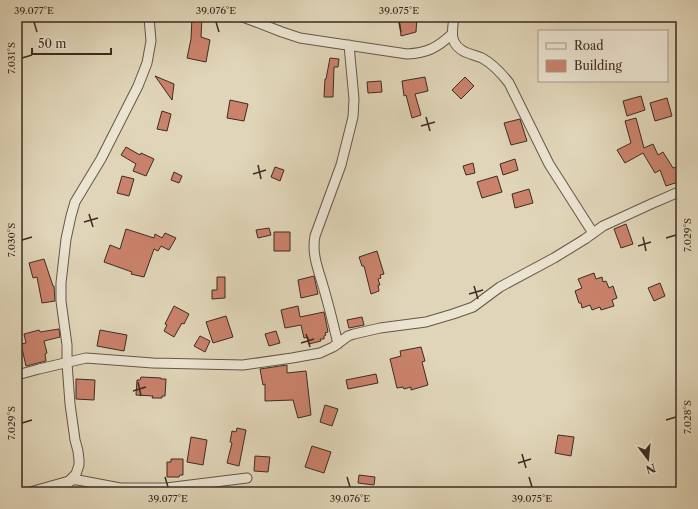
<svg xmlns="http://www.w3.org/2000/svg" width="698" height="509" font-family="'Libre Caslon Text',serif">
<style>
.building{fill:#ca826b;stroke:#3d2b21}
.lines{fill:none;stroke-linecap:round;stroke-linejoin:round}
.minor-casing{stroke:#665647;stroke-width:11}
.minor{stroke:#ebe4d1;stroke-width:9}
.ticks{fill:none;stroke:#3d2b21;stroke-width:1.5}
.neatline{fill:none;stroke:#3d2b21;stroke-width:1.5}
.ticks-label{font-size:10px;text-anchor:middle;fill:#3d2b21}
</style>
<rect width="100%" height="100%" fill="#e0d5b8"/>
<filter id="stains"><feTurbulence type="fractalNoise" baseFrequency=".005" numOctaves="4"/><feColorMatrix values="0 0 0 0 .2 0 0 0 0 .09 0 0 0 0 .02 0 0 0 .5 -.17"/></filter>
<radialGradient id="worn" r=".72"><stop offset=".6" stop-color="#630" stop-opacity="0"/><stop offset="1" stop-color="#630" stop-opacity=".3"/></radialGradient>
<!-- building -->
<path class="building" d="M192,17h10l-1,20 9,3 -4,22 -19,-4 4,-19z
M399,17h18l-1,15 -15,4z
M330,58l9,1 -1,8h-4l-1,30h-9l1,-18h1z
M155,76l19,8 -2,16z
M425,77l3,14 -13,3 6,21 -9,3 -6,-23 -2,1 -2,-15z
M465,77l9,9 -13,13 -9,-9z
M381,81l1,11 -14,1 -1,-11z
M641,96l4,14 -18,6 -4,-15z
M667,98l5,18 -17,5 -5,-18z
M230,100l18,4 -4,17 -17,-3z
M162,111l9,3 -4,17 -10,-2z
M636,118l8,30 9,-4 5,11 5,-3 10,16 4,-1 4,14 -15,5 -6,-16 -5,3 -12,-20 -18,10 -8,-13 14,-7 -6,-22z
M520,119l7,22 -16,4 -7,-22z
M126,147l14,8 1,-2 13,6 -8,17 -13,-5 3,-7 -15,-9z
M515,159l3,11 -15,5 -3,-11z
M473,163l2,10 -9,2 -3,-9z
M275,167l9,3 -4,11 -9,-4z
M174,172l8,4 -3,7 -8,-3z
M122,176l12,3 -5,17 -12,-3z
M497,176l5,16 -20,6 -5,-16z
M529,189l4,14 -18,5 -3,-14z
M626,224l7,20 -12,4 -7,-19z
M269,228l2,7 -13,3 -2,-8z
M126,229l28,9 1,-4 7,4 3,-5 11,5 -7,12 -8,-4 -3,5 -4,-2 -10,28 -13,-3 1,-2 -28,-10 6,-17 10,4z
M274,232h16v19h-16z
M377,251l7,23 -4,1 1,3 -3,1 2,6h-2l1,6 -8,3 -7,-28h-2l-3,-9z
M44,259l9,27h1l1,15 -13,2 -5,-26 -4,1 -4,-15z
M594,273l2,6 6,-2 1,5 3,-1 3,7 4,-2 4,12 -5,2 2,6 -13,4 -1,-3 -8,3 -2,-5 -8,3 -1,-5h-2l-4,-12 7,-3 -4,-9z
M314,276l4,18 -17,4 -3,-18z
M217,277h8v21l-13,1v-9h5z
M660,283l5,13 -11,5 -6,-13z
M174,306l15,8 -5,10 -2,-1 -8,14 -10,-6 3,-6 -2,-1z
M298,306l2,11 24,-5 4,20 -3,1 1,2 -2,1v3h-4l1,2 -12,3 -1,-7 -4,1 -3,-13 -16,3 -4,-18z
M226,316l7,21 -20,6 -7,-21z
M362,317l2,8 -15,3 -2,-8z
M59,329l1,8 -16,4 3,12 -2,1 1,7 -20,5 -5,-22 5,-1 -2,-9 15,-4 1,2z
M100,330l27,5 -3,16 -27,-5z
M276,331l4,12 -11,3 -4,-12z
M200,336l10,5 -5,11 -11,-6z
M421,347l4,14 -3,1 6,23 -17,5v-3l-7,2 -1,-2 -6,1 -7,-29 11,-3 -1,-5z
M287,365v8l19,-2 5,44 -13,3 -5,-18 -28,1v-17l-2,1 -3,-16z
M376,374l2,9 -30,6 -2,-9z
M141,377l20,1v1h5l-1,17h-3v2h-10l1,-2 -17,-1 1,-15h3z
M76,379l19,1 -1,20 -18,-1z
M325,405l13,4 -6,17 -12,-4z
M237,428l9,2 -7,36 -12,-3 5,-20 -2,-1 2,-11 4,1z
M558,435l16,2 -3,19 -16,-3z
M191,437l16,3 -4,25 -16,-3z
M312,446l19,6 -7,21 -19,-6z
M255,456l15,1 -2,15 -14,-1z
M171,459h12v16h-3l-1,2h-12v-15h4z
M359,475l16,2 -1,8 -16,-2z"/>
<g class="lines">
<defs>
<path id="minor" d="M243,17l39,15 18,6 107,16c20,-1 30,-6 45,-20
M454,17c-2,15 -5,27 11,35 5,2 12,4 17,6 11,6 20,16 27,25l40,81 44,69
M338,344c-4,-17 -8,-34 -13,-51 -5,-20 -14,-37 -10,-57l26,-71 12,-48 1,-18 -5,-54
M17,375l22,-6 47,-11 67,5 90,2 49,-7 28,-5 13,-6 15,-11 6,-2 26,-6 46,-6 27,-8 20,-7 27,-20 54,-29 31,-19 18,-13 48,-22 30,-13
M30,492l39,-11 7,-7 3,-9v-5l-1,-9 -3,-11 -5,-36 -3,-41v-18l-6,-44v-18l5,-44 5,-23 4,-14 26,-43 37,-73 9,-23 4,-22 -2,-24
M64,492l2,-6 5,-6h7l42,8h46l81,-10"/>
</defs>
<!-- minor casing -->
<use href="#minor" class="minor-casing"/>
<!-- minor -->
<use href="#minor" class="minor"/>
</g>
<!-- ticks -->
<path class="ticks" d="M34,22l3,10M216,22l3,10M399,22l2,10M22,58l10,-3M426,117l4,14M421,126l14,-4M258,165l3,14M253,174l13,-4M89,214l4,13M84,222l14,-4M643,237l3,14M666,238l10,-3M22,240l10,-3M638,246l13,-4M474,286l4,13M469,294l14,-4M306,334l4,13M301,343l13,-4M138,382l3,14M133,391l13,-4M666,420l10,-3M22,423l10,-3M522,454l4,14M518,463l13,-4M165,477l3,10M347,477l3,10M529,477l3,10"/>
<!-- margin -->
<rect width="698" height="509" fill="none" stroke="#e0d5b8" stroke-width="44"/>
<!-- legend -->
<rect x="538" y="30" width="130" height="52" fill="#ebe4d1" stroke="#a59a8b"/>
<rect x="546" y="43" width="20" height="6" fill="#ebe4d1" stroke="#a59a8b"/>
<text x="574" y="50" font-size="12" fill="#3d2b21">Road</text>
<rect x="546" y="60" width="20" height="12" fill="#ca826b" stroke="#a59a8b"/>
<text x="574" y="70" font-size="12" fill="#3d2b21">Building</text>
<!-- north arrow -->
<g transform="translate(648 459) rotate(164)" stroke="#ebe4d1" stroke-width="3" paint-order="stroke">
<path d="M0-3L7 15L0 10L-7 15Z" fill="#3d2b21"/>
<text y="-6" font-size="11" font-weight="bold" text-anchor="middle" fill="#3d2b21">N</text>
</g>
<!-- scale -->
<path d="M32 48v6h79v-6" fill="none" stroke="#3d2b21" stroke-width="2"/>
<text x="38" y="48" font-size="12" fill="#3d2b21" stroke="#ebe4d1" stroke-width="3" paint-order="stroke">50 m</text>
<rect x="22" y="22" width="654" height="465" class="neatline"/>
<g class="ticks-label">
<text x="34" y="14">39.077°E</text>
<text x="216" y="14">39.076°E</text>
<text x="399" y="14">39.075°E</text>
<text transform="translate(11 58) rotate(-90)" y="4">7.031°S</text>
<text transform="translate(687 235) rotate(-90)" y="4">7.029°S</text>
<text transform="translate(11 240) rotate(-90)" y="4">7.030°S</text>
<text transform="translate(687 417) rotate(-90)" y="4">7.028°S</text>
<text transform="translate(11 423) rotate(-90)" y="4">7.029°S</text>
<text x="168" y="502">39.077°E</text>
<text x="350" y="502">39.076°E</text>
<text x="532" y="502">39.075°E</text>
</g>
<rect width="100%" height="100%" filter="url(#stains)"/>
<rect width="100%" height="100%" fill="url(#worn)"/>
</svg>
